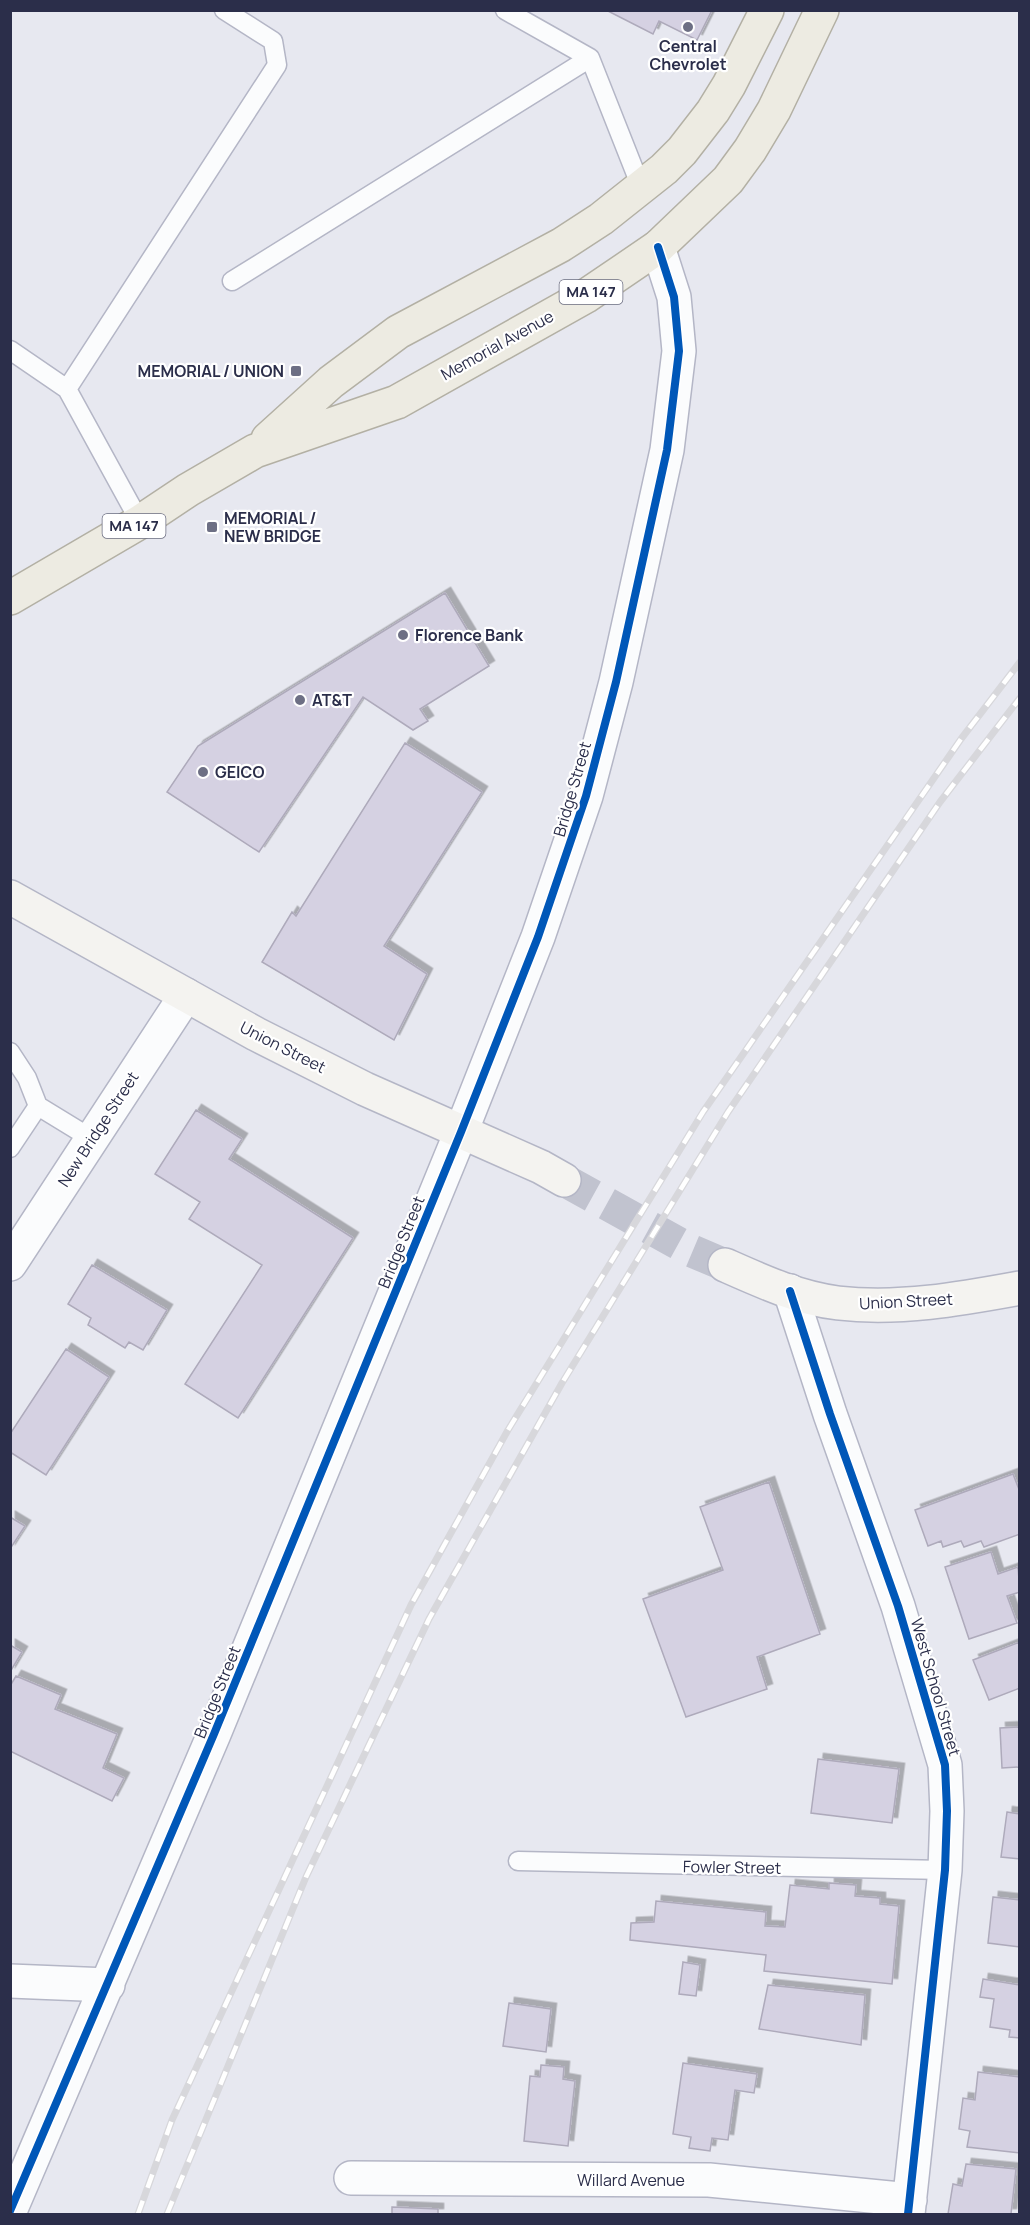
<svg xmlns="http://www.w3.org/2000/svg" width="1030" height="2225" font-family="Manrope,sans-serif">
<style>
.building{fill:#d5d1e2;stroke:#aeaabb;stroke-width:1.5;filter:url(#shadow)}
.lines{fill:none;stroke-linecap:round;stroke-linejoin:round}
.secondary-tunnel{stroke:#c1c3cf;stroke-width:33;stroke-dasharray:33 16;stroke-linecap:butt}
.lane-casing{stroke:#b4b6c6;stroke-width:21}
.street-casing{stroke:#b4b6c6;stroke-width:36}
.secondary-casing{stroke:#b4b6c6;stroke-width:36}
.primary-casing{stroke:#b3b0a4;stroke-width:36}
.lane{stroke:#fbfcfd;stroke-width:18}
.street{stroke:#fbfcfd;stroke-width:33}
.secondary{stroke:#f4f3f0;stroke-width:33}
.primary{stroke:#edebe2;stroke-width:33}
.rail-casing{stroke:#d7d7db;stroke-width:7}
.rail{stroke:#fff;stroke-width:4.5;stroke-dasharray:14;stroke-linecap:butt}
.cycleway-casing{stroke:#fff;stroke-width:11}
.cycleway{stroke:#0057b8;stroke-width:8}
.poi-dot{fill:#6d6f84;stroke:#fff;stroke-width:2}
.labels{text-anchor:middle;stroke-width:4.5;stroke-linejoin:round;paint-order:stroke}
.shield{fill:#fff;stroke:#6b6d80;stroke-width:1.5}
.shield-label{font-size:15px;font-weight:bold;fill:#2b2e4a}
.poi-label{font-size:16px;font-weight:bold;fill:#2b2e4a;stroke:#fff;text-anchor:start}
.street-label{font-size:16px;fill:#2b2e4a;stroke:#fff}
</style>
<defs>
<filter id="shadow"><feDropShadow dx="5.5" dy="-5.5" stdDeviation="0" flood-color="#0004"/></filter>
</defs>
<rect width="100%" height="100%" fill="#e7e8f0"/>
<!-- building -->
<path class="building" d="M606,10h106l-15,30 -38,-19 -6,13z
M445,593l44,73 -69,43 8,12 -15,9 -50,-33 -104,155 -92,-60 31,-46z
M405,743l77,49 -98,154 43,28 -33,66 -132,-78 30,-50 4,4z
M196,1110l46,29 -13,20 124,79 -115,180 -53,-34 77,-119 -73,-46 11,-17 -45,-28z
M92,1265l75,45 -24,40 -14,-8 -4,6 -37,-23 3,-7 -23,-14z
M66,1349l43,28 -63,98 -36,-23v-18z
M1013,1474l7,18v42l-36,13 -3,-6 -17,6 -3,-6 -18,6 -2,-6 -13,5 -13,-36z
M769,1482l51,152 -63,23 10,32 -81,28 -43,-118 80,-29 -23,-63z
M10,1517l15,9 -15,23z
M991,1552l7,22 20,-7 2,25 -13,4 10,27 -48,16 -24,-72z
M1020,1642v46l-31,12 -16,-40z
M10,1645l12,7 -12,20z
M16,1676l45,19 -6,14 62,25 -14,34 21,10 -12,23 -102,-50v-65z
M1020,1727v40l-18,1 -2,-40z
M818,1759l81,10 -7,54 -81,-10z
M1007,1812l13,2v45l-19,-2z
M829,1883l27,2 -1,11 25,2v6l19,2 -7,78 -128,-13 2,-16 -136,-15 1,-17 23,-1 2,-21 110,11 -1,14 20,1 5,-42 39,4z
M993,1897l27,3v47l-32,-4z
M683,1962l17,3 -4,31 -17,-2z
M983,1979l37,6v53l-11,-1 1,-7 -20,-3 4,-28 -14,-2z
M768,1985l97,10 -4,50 -102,-16z
M509,2003l42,6 -5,43 -43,-6z
M683,2063l74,11 -3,19 -19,-3 -7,50 -16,-2 -2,13 -21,-3 2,-11 -18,-3z
M541,2065l23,2 -1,12 12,2 -7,65 -44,-5 6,-65 10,1z
M978,2072l42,5v76l-53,-6 3,-16 -11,-2 4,-31 12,2z
M966,2164l50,5 -5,45h-63l5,-30 9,2z
M392,2207l46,2v5h-46z"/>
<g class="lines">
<!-- secondary-tunnel -->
<path class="secondary-tunnel" d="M564,1180l128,71 33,14"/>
<defs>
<path id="lane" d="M505,10l85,48 51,129
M232,281l358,-223
M10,350l57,39
M140,522l-73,-133 210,-324 -4,-24 -49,-31
M10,1052l17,26 11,28
M10,1148l28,-42 54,33
M518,1861l427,9"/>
<path id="street" d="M10,1264l176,-269
M790,1291l40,123 68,192 47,159 2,46 -2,59 -37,344
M10,1981l98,4
M351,2178l358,2 201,20
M10,2211l204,-477 247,-602 77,-195 48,-141 30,-114 51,-232 12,-99 -5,-54 -16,-50"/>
<path id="secondary" d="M10,897l246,137 109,55 176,78 23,13
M725,1265c36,16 73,33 113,38 61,7 122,-4 182,-15"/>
<path id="primary" d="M268,439l63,-57 67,-50 163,-87 40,-26 63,-50 18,-18 31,-40 16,-26 38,-75
M10,598l130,-76 48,-32 67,-39 142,-49 189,-106 72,-49 70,-67 22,-30 24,-40 48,-100"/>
</defs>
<!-- lane casing -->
<use href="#lane" class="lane-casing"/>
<!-- street casing -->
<use href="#street" class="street-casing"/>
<!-- secondary casing -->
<use href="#secondary" class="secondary-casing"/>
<!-- primary casing -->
<use href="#primary" class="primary-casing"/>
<!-- lane -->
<use href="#lane" class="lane"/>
<!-- street -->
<use href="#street" class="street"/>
<!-- secondary -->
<use href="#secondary" class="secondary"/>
<!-- primary -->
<use href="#primary" class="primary"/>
<defs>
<path id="rail" d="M138,2214l34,-94 239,-515 97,-175 195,-318 258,-373 59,-77
M167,2214l139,-337 123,-258 133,-236 166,-271 212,-310 80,-104"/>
</defs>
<!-- rail casing -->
<use href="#rail" class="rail-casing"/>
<!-- rail -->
<use href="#rail" class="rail"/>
<defs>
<path id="cycleway" d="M790,1291l40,123 68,192 47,159 2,46 -2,59 -37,344
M10,2211l204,-477 247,-602 77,-195 48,-141 30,-114 51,-232 12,-99 -5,-54 -16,-50"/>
</defs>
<!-- cycleway casing -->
<use href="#cycleway" class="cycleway-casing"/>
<!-- cycleway -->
<use href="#cycleway" class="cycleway"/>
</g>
<!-- markers -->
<g class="poi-dot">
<circle cx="688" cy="27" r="6"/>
<rect x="290" y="365" width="12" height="12" rx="3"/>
<rect x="206" y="521" width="12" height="12" rx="3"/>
<circle cx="403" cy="635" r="6"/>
<circle cx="300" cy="700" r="6"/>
<circle cx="203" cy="772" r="6"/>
</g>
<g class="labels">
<!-- shield labels -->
<g class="shield">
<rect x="559.5" y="280" width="63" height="24" rx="4.5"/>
<rect x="102.5" y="514" width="63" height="24" rx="4.5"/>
</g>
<g class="shield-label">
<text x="591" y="297">MA 147</text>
<text x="134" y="531">MA 147</text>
</g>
<!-- poi labels -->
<g class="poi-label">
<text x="688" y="52" text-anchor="middle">Central<tspan x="688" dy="18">Chevrolet</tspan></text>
<text x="284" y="377" text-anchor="end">MEMORIAL / UNION</text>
<text x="224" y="524">MEMORIAL /<tspan x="224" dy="18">NEW BRIDGE</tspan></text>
<text x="415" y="641">Florence Bank</text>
<text x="312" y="706">AT&amp;T</text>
<text x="215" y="778">GEICO</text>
</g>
<!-- street labels -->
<g class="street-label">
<text transform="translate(497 345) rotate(-29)" y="6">Memorial Avenue</text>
<text transform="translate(572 789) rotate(-74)" y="6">Bridge Street</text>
<text transform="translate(283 1047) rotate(27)" y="6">Union Street</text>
<text transform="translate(98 1129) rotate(-57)" y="6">New Bridge Street</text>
<text transform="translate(401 1242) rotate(-68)" y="6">Bridge Street</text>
<text transform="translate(906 1301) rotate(-3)" y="6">Union Street</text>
<text transform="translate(936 1687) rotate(74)" y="6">West School Street</text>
<text transform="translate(217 1692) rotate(-68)" y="6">Bridge Street</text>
<text transform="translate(732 1867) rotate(1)" y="6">Fowler Street</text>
<text x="631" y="2186">Willard Avenue</text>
</g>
</g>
<!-- border -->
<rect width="1030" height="2225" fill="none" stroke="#2b2e4a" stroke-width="24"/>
</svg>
